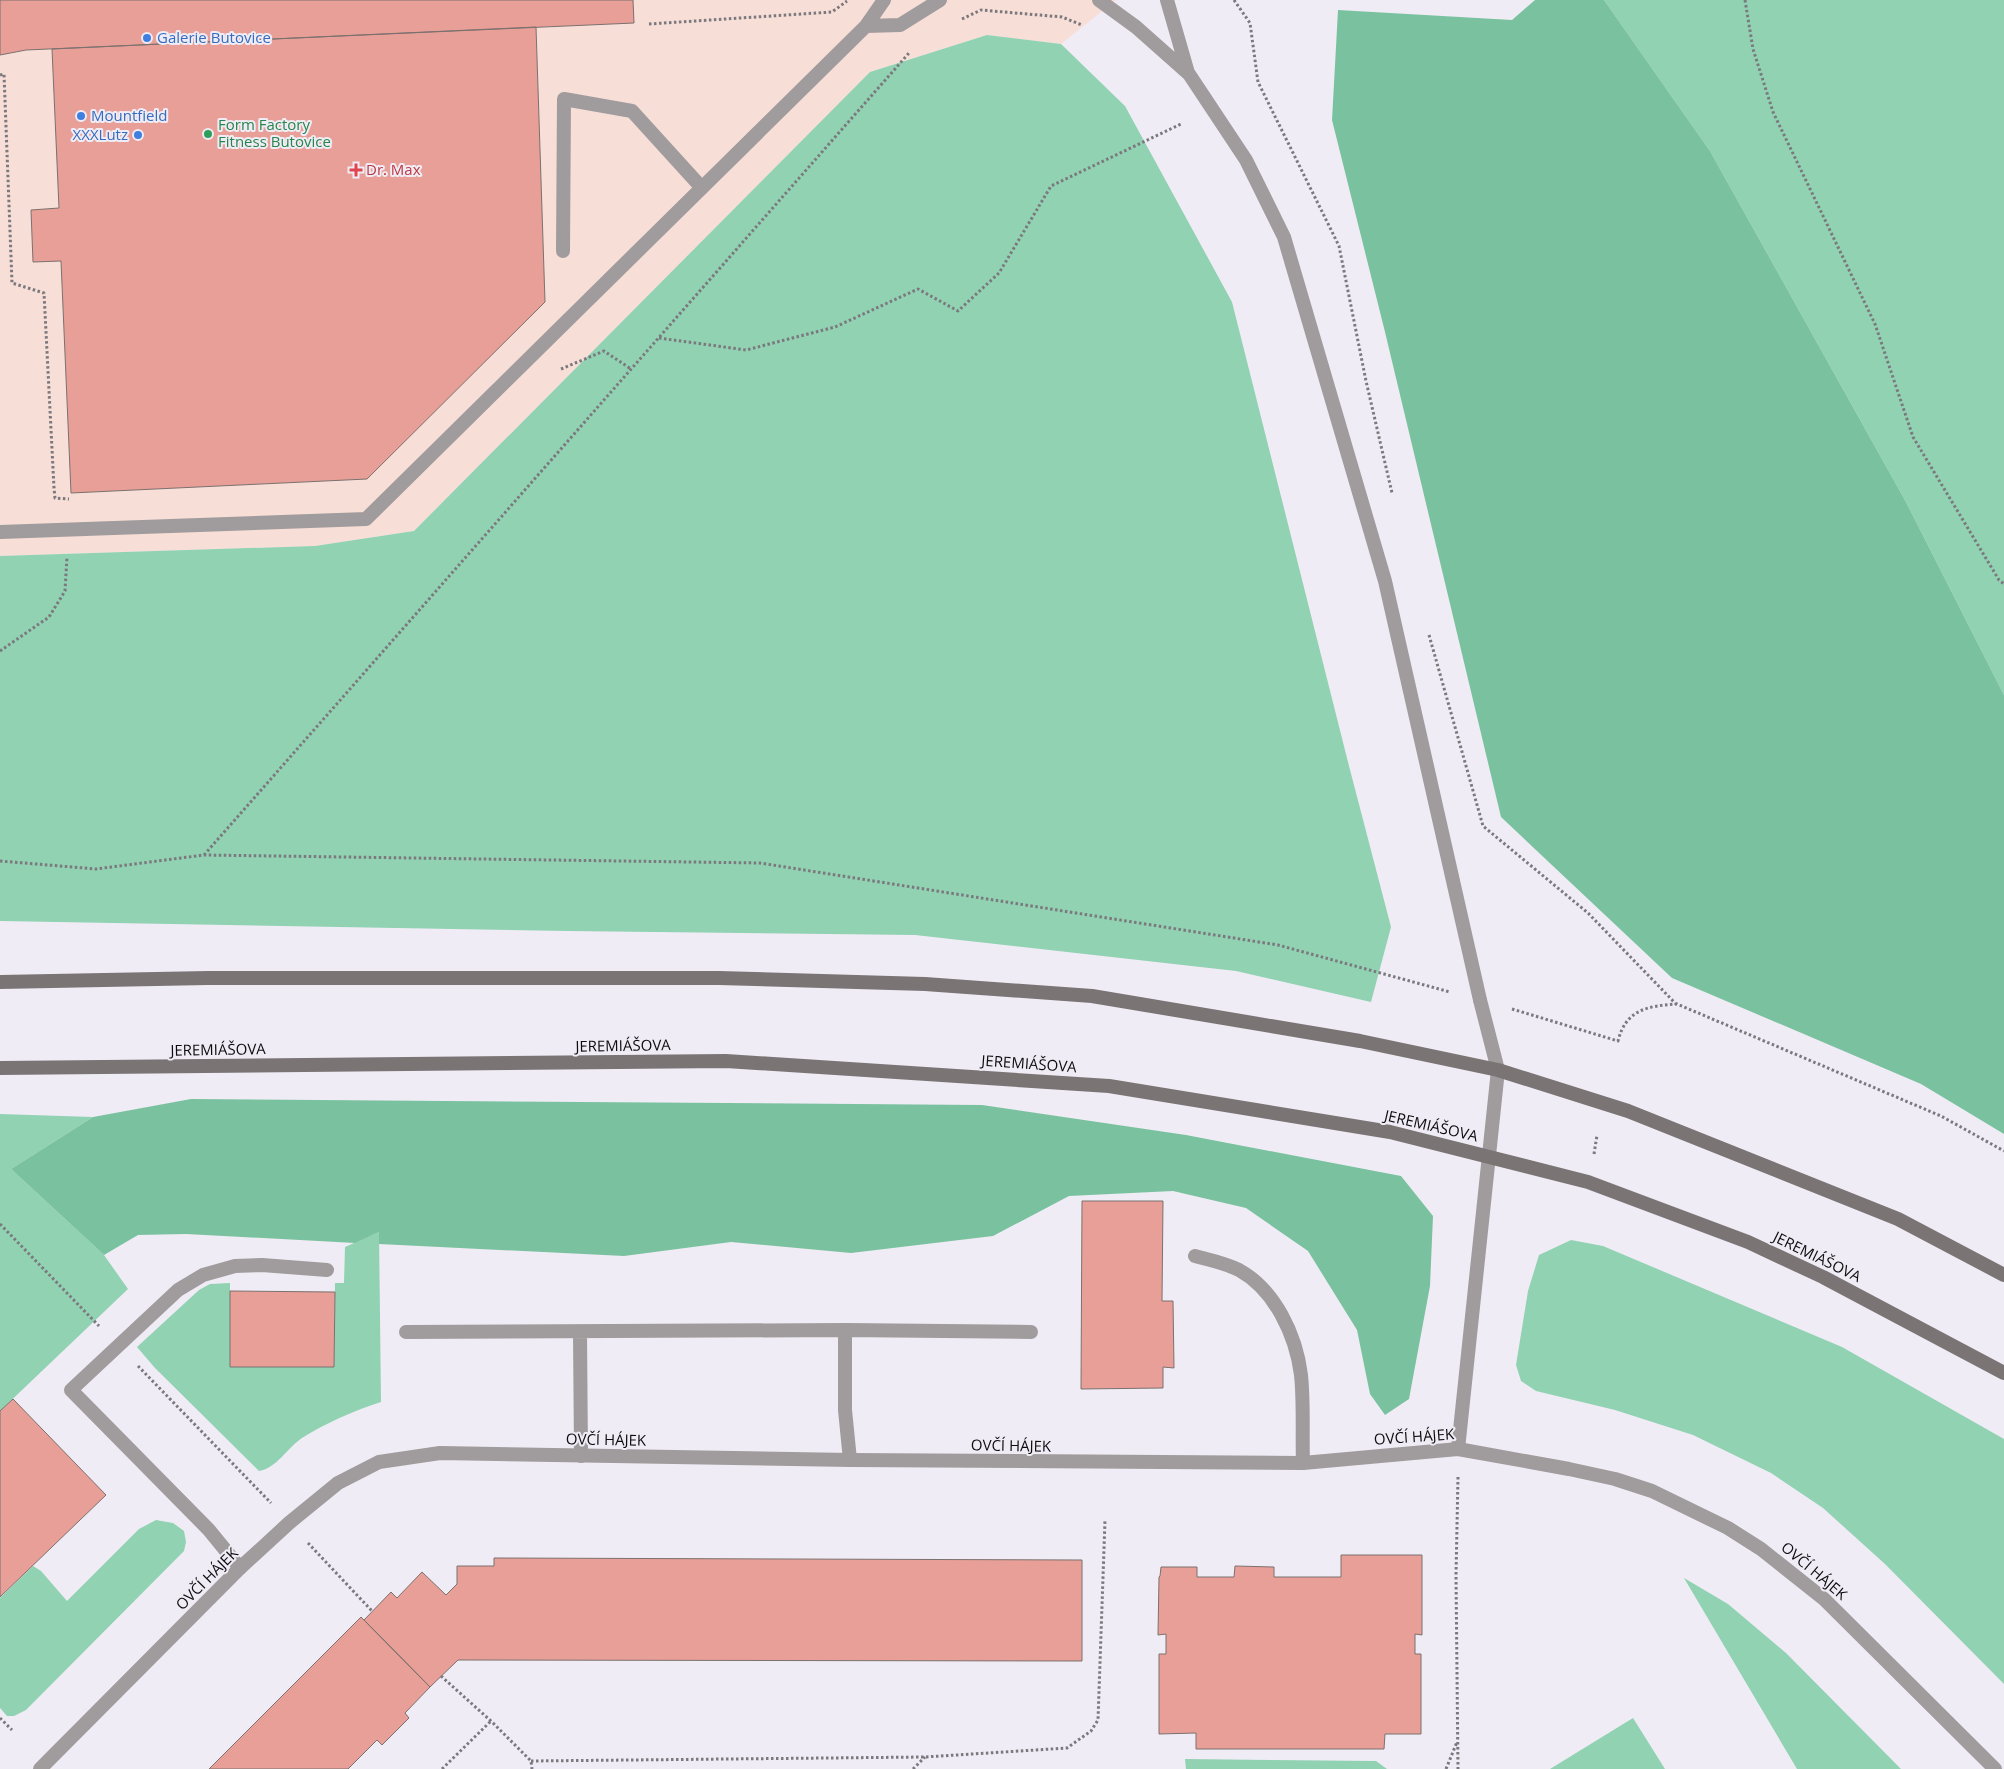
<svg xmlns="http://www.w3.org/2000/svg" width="2004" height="1769" font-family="'Open Sans',sans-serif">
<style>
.commercial{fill:#f7ded7}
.green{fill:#90d2b2}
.forest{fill:#7ac29f}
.building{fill:#e89f97;stroke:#7b716f}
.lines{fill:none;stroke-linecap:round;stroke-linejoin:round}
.path{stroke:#7b787e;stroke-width:3;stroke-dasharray:2.5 2.5;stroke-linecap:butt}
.service{stroke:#a09b9c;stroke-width:14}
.minor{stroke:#a09b9c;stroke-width:14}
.secondary{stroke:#7a7475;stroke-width:14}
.shop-dot{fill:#3f7fe0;stroke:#f0ecf5;stroke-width:2}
.leisure-dot{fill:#2e9e5b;stroke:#f0ecf5;stroke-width:2}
.health-dot{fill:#e0444e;stroke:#f0ecf5;stroke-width:2}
.labels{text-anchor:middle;stroke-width:4;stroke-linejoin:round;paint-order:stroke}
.shop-label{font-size:15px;fill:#366cbe;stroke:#f0ecf5;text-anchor:start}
.leisure-label{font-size:15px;fill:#27864d;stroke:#f0ecf5;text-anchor:start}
.health-label{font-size:15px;fill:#be3a42;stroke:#f0ecf5;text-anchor:start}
.street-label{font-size:15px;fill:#0e0c0f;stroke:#f0ecf5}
</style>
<rect width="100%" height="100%" fill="#f0ecf5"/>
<!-- commercial -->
<path class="commercial" d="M0,0h1116l-55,44 -74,-9 -117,37 -456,459 -99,15 -315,10z"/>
<!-- green -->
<path class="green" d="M1604,0h400v695l-98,-193 -196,-351z
M987,35l74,9 64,62 107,196 117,464 42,161 -20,75 -135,-31 -321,-36 -348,-4 -567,-10v-365l315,-10 99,-15 456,-459z
M0,1114l93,3 -82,52 93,86 24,34 -128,122z
M379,1232l2,170c-28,9 -55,21 -79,36 -15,10 -25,30 -43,33l-104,-103 -18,-21 62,-57 11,-6 20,-1v83l104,1 1,-84h9l1,-36z
M1571,1240l32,6 239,101 162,92v245l-119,-120 -62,-56 -52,-35 -78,-38 -78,-25 -79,-19 -15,-10 -5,-16 12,-74 11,-36z
M156,1520l17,3 11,8 2,11 -2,9 -158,159 -12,6h-7l-7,-8v-110l33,-32 8,5 26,30 72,-72z
M1684,1578l44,26 58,49 115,116h-104z
M1633,1718l32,51h-115z
M1185,1759l191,2 11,8h-201z"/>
<!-- forest -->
<path class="forest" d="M1535,0h69l106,151 196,351 98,193v439l-83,-50 -249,-106 -171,-161 -116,-485 -53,-212 6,-110 174,10z
M191,1099l791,6 204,30 215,41 32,40 -3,70 -21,113 -24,16 -15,-21 -13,-64 -49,-79 -62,-43 -73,-17 -104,5 -76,40 -142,17 -120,-11 -107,14 -245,-12v-12l-24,11 -169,-9 -48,1 -34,20 -93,-86 82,-52z"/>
<!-- building -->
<path class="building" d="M0,0h633l1,23 -608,27 -26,5z
M536,27l9,275 -178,177 -296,14 -10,-232 -28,1 -2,-52 28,-2 -7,-159z
M1082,1201h81l-1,100h11l1,67 -11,-1v21l-82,1z
M230,1291l105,1 -1,75h-104z
M13,1399l93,96 -106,102v-186z
M1341,1555h81v80l-7,-1v20h6v80h-36l-1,15h-188v-16l-37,1v-80h7v-20l-8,1 1,-58 1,-1 1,-9h36v10h37l1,-11 39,1v10h67z
M494,1558l588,2v101l-624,-1 -28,27 -66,-67 27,-28 6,6 25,-26 24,23 11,-11v-18h37z
M361,1617l69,70 -25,26 4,5 -27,27 -5,-5 -29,29h-139z"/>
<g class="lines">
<!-- path -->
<path class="path" d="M1234,0l16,23 8,59 81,164 27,135 26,112
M1745,0l8,49 20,63 102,212 38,113 86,143 5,4
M962,19l19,-9 81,7 20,8
M649,24l183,-12 15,-11
M0,75l4,-1 8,209 32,10 10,195 1,10 14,1
M659,338l87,12 89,-23 83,-38 40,22 41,-38 52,-87 130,-62
M561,369l43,-18 27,18
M1429,635l54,191 105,87 88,91
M0,651l49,-34 16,-26 2,-34
M204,855l705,-802
M0,861l96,8 108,-14 556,8 518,82 172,47
M1512,1009l106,32c8,-32 30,-35 59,-37l264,112 63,35
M1594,1154l3,-19
M0,1224l99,102
M138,1366l133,137
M1458,1477l-2,98 2,194
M308,1543l64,68
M441,1676l50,45 40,40 1,8
M0,1718l12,12
M531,1761l394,-4 142,-9 24,-17 7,-11 7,-200
M442,1769l49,-48
M913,1769l12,-12
M1446,1769l11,-27"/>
<!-- service -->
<path class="service" d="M1099,0l37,27 53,47 57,86 38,77 101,344 95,419
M1167,0l21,73
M866,26l34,-1 40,-25
M563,251l1,-152 68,12 70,77
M0,532l366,-13 500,-493 18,-26
M1195,1256c15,4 30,7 44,14 36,20 57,65 62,105 3,29 1,59 2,88
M845,1330v80l5,50
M406,1332l439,-2 186,2
M580,1332l1,124
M1458,1449l40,-379
M240,1568l-31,-38 -138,-140 107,-100 25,-15 32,-9 27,-1 65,5"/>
<!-- minor -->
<path class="minor" d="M1480,1000l18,70
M40,1769l200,-201 49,-45 49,-40 41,-21 61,-9 410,7 453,3 155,-14 111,20 46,10 37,12 76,37 33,21 63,50 171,170"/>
<!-- secondary -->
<path class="secondary" d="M0,982l208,-4h511l206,6 167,12 268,45 138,29 130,41 270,108 106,56
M0,1068l726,-7 383,25 281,46 198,50 160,60 75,35 181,96"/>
</g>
<!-- markers -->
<g class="shop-dot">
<circle cx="147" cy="38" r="5"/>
<circle cx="81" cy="116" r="5"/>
<circle cx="138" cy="135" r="5"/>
</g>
<circle class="leisure-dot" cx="208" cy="134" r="5"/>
<path class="health-dot" d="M353.5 162.5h5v5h5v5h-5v5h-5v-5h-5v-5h5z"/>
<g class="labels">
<!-- shop labels -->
<g class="shop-label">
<text x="157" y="43">Galerie Butovice</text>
<text x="91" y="121">Mountfield</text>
<text x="128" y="140" text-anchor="end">XXXLutz</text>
</g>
<!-- leisure labels -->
<g class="leisure-label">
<text x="218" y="130">Form Factory<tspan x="218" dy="17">Fitness Butovice</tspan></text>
</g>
<!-- health labels -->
<g class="health-label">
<text x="366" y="175">Dr. Max</text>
</g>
<!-- street labels -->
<g class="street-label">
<text transform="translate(623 1046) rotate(-1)" y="5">JEREMIÁŠOVA</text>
<text transform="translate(218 1050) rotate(-1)" y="5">JEREMIÁŠOVA</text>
<text transform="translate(1029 1064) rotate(4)" y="5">JEREMIÁŠOVA</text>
<text transform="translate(1431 1126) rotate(13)" y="5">JEREMIÁŠOVA</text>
<text transform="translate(1817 1257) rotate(26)" y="5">JEREMIÁŠOVA</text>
<text transform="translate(1414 1437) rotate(-4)" y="5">OVČÍ HÁJEK</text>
<text transform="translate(606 1440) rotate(1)" y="5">OVČÍ HÁJEK</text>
<text transform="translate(1011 1446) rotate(1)" y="5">OVČÍ HÁJEK</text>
<text transform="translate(1814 1571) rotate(40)" y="5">OVČÍ HÁJEK</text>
<text transform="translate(207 1579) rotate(-45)" y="5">OVČÍ HÁJEK</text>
</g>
</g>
</svg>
